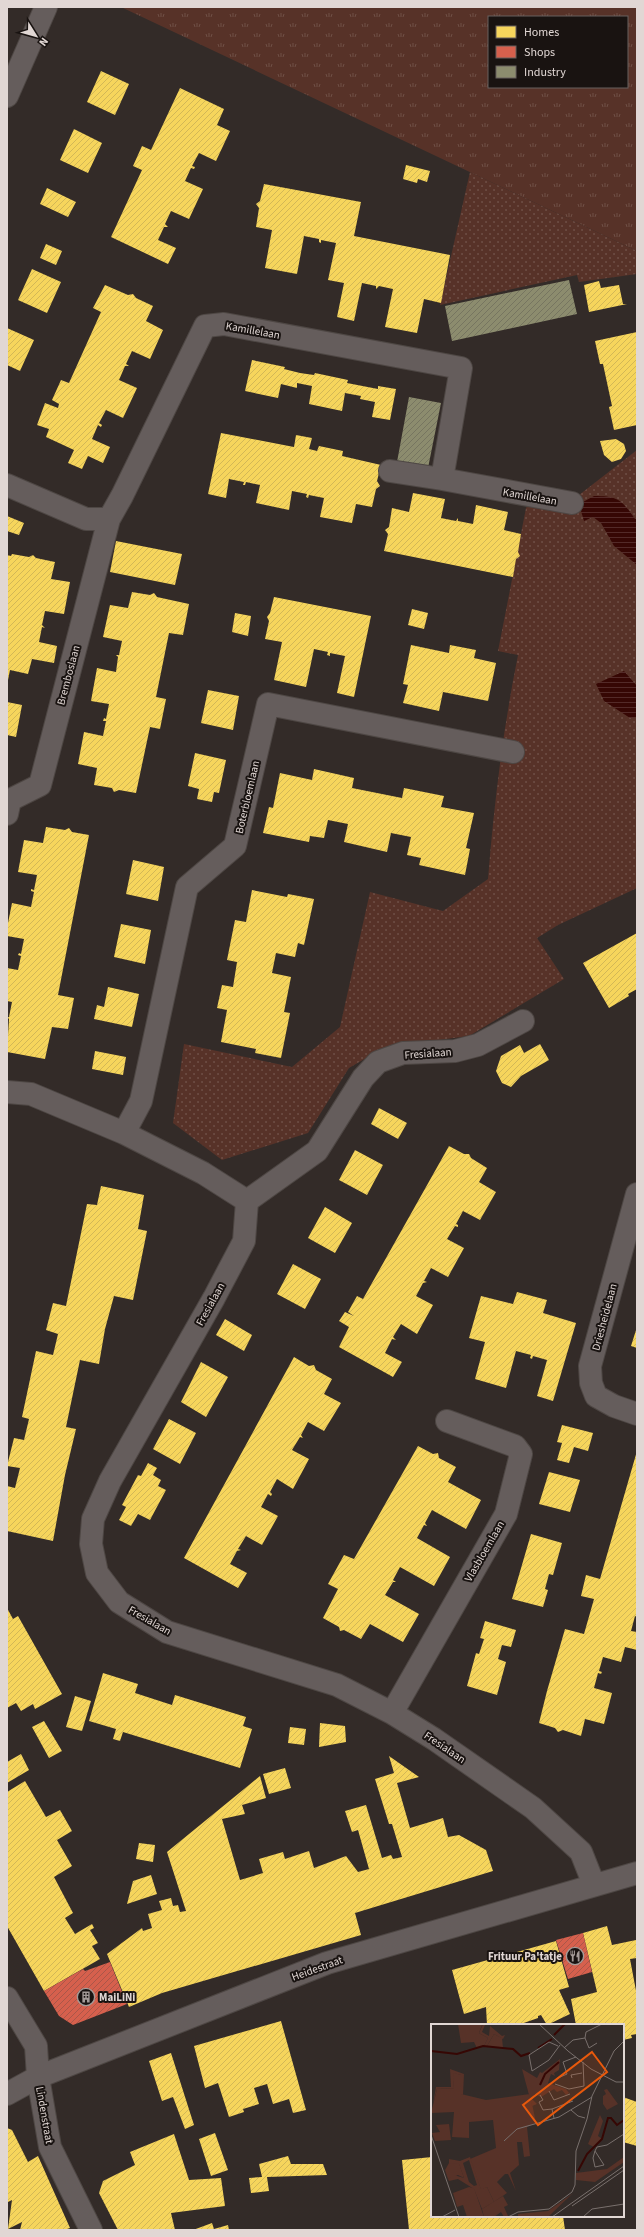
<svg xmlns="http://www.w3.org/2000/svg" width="644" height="2237" font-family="'Source Sans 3',sans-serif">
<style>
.grass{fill:url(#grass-tufts);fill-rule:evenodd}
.park{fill:url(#park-dots)}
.water{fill:url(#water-rules)}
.homes{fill:url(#homes-hatch)}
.shops{fill:url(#shops-hatch)}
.industry{fill:url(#industry-hatch)}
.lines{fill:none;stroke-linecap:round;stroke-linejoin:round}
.minor-casing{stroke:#4e4744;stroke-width:24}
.minor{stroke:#655d5c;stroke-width:22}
.labels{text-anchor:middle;stroke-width:4;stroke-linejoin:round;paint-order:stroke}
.street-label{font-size:11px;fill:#e1d7d4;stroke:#191311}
.poi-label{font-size:11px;font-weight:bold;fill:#e1d7d4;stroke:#191311;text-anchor:end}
.inset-river{fill:none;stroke:#360704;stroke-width:2}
.inset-road{fill:none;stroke:#79706d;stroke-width:1}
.view{fill:#e8590c;fill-opacity:0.15;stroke:#e8590c;stroke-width:2}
.inset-edge{fill:none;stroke:#e1d7d4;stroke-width:2}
</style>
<defs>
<pattern id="grass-tufts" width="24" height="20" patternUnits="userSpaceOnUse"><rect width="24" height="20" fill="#573228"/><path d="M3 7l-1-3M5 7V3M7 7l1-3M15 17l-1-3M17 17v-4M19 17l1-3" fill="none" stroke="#6f4f46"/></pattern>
<pattern id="park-dots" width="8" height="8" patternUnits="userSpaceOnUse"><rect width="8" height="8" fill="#573228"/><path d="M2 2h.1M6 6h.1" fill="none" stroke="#6f4f46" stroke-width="1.8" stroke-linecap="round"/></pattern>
<pattern id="water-rules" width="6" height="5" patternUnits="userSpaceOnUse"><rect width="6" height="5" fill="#360704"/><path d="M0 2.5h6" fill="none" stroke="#532a28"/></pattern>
<pattern id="homes-hatch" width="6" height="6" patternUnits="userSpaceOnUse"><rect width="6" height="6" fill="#f6d55c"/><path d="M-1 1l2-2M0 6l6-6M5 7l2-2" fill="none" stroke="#d2b756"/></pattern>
<pattern id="shops-hatch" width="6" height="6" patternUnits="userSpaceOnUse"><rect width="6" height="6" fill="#d6604d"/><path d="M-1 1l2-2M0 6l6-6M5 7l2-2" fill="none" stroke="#aa5649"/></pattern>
<pattern id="industry-hatch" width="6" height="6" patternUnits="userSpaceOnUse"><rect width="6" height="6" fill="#8c8c6e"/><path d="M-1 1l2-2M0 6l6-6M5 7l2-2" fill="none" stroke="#767560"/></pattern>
</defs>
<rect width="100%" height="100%" fill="#332b28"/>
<!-- grass -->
<path class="grass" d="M121,7h516v244zM489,17h138v70h-138z"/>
<!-- park -->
<path class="park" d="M470,172l167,79v23l-58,8 -2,-7 -137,30z
M637,450v438l-79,37 -21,13 27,41 -95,57 -84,11 -36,21 -41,65 -86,27 -49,-37 11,-79 108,23 48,-40 30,-135 73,19 45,-32c6,-75 15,-150 30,-224l-20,-4 28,-143 4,-5 49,-8z"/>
<!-- water -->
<path class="water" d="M594,496c24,0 28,4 41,23h2v46l-23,-19 -13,-23 -8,-6 -9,4 -3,-10 2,-9z
M624,671l13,15v31l-7,1 -26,-17 -8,-17z"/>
<!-- homes -->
<path class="homes" d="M101,71l28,13 -14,31 -28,-13z
M180,88l44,21 -7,16 13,6 -14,30 -17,-8 -7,13 3,1 -1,2 -3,-1 -6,13 18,8 -14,30 -18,-8 -6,13 3,3h-4l-6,13 18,8 -8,16 -57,-27 31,-67 -9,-4 9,-20 9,4z
M74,129l28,14 -14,30 -28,-13z
M406,165l24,6 -3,11 -9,-3 -1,4 -14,-4z
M264,184l97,18 -7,34 96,19 -9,48 -17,-4 -7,34 -32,-6 8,-38 -14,-3 -3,3v-3l-14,-3 -8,38 -17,-4 7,-34 -16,-3 8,-37 -15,-3v3l-2,-1v-3l-15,-3 -7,38 -32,-6 7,-38 -16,-3 3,-19 -3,-4 4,-3z
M47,188l29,14 -8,15 -28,-13z
M46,244l16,7 -6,14 -16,-7z
M32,269l29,13 -14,31 -29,-13z
M599,281l2,7 18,-3 4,19h4l-38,8 -5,-27z
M105,285l23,10 5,-1 3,4 17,8 -7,15 17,9 -13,29 -18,-8 -6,13 3,2h-4l-6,14 18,8 -14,30 -17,-8 -7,13 3,2 -1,2 -3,-2 -6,14 18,8 -7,16 -15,-7 -6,13 -14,-6 6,-13 -28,-13 3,-8 -12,-4 8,-22 13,5 1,-4 -7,-4 9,-20 8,3 32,-71 -8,-4z
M7,328l27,12 -14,31 -13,-6z
M637,332v93l-23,5 -5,-23 3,-1 -9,-42h-3l-5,-23z
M252,360l33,7 -1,2 16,4 14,2 1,-2 33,7 -1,3 31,6v-3l18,3 -6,31 -18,-3 3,-15 -15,-3 1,-3 -16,-3 -3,18 -33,-7 3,-18 -15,-3v5l-16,-4 -3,14 -33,-7z
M221,433l73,14 2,-12 16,3 -3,11 8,2 2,-5 24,5 -1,5 39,9 -4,16 3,5 -4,3 -4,18 -16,-3 -4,19 -32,-6 4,-19 -15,-3 -1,3 -2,-1 1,-3 -15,-3 -3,19 -33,-7 4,-18 -14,-3 -1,3h-2l1,-3 -15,-3 -3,19 -18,-4z
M616,439l8,5 2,7 -5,8 -9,3 -8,-7 -4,-14z
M413,493l32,6 -4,19 15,3 2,-3v3l15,3 3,-19 32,7 -4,18 17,4 -3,18 2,4 -4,3 -3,18 -129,-26 4,-17 -3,-4 4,-3 3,-19 17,4z
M7,516l17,7 -5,12 -12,-4z
M116,541l66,13 -7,31 -65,-13z
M12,554l17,3 4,-2 3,3 19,4 -4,17 19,3 -6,32 -19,-3 -3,14 3,3 -3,-1 -3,15 18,4 -3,17 -22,-4 -4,15 -18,-4 -2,10 -1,-125 4,1z
M132,592l18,3 4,-2 3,4 32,7 -6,31 -14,-2 -13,64 10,2 -6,30 -10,-2 -14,66 -17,-3 -5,2 -2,-4 -18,-3 3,-17 -19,-4 6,-32 19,4 3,-15h-3l1,-3 2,1 3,-15 -18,-3 6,-33 19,4 2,-15 -2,-2h3l3,-14 -19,-4 7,-32 18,3z
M274,597l97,19 -17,81 -17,-4 8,-37 -15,-3v3l-3,-1 1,-3 -14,-3 -8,38 -32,-7 8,-38 -17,-3 4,-18 -2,-4 3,-4z
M412,609l16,4 -4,16 -16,-4z
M235,613l16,3 -3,20 -16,-4z
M411,645l38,8 1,-8 26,5 -2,8 22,5 -8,38 -45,-9 -4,19 -36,-8 5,-18 -5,-1z
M208,690l31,6 -6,34 -32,-7z
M7,702l15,3 -6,32 -9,-2z
M195,753l31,7 -7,33 -5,-1 -2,10 -15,-3 2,-10 -11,-3z
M314,769l40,9 -2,10 50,10 2,-10 40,8 -3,11 33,6 -8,35 4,1 -5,26 -46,-10 2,-7 -14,-3 4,-18 -20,-4 -4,19 -43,-10 4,-18 -20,-4 -4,18 -14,-2 -1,6 -46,-9 6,-26 4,1 7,-35 32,7z
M46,827l19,3 4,-2 3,4 17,3 -31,160 16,3 -6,31 -16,-2 -7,32 -38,-7 2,-33 -2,-2h2l3,-15 -5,-1v-33l11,2 3,-14 -3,-1 1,-2 2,1 3,-15 -17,-3v-8l5,-25 19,4 3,-15 -3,-1v-2l3,1 3,-15 -19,-3 6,-32 19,3z
M133,860l31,7 -6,34 -32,-7z
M252,890l35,7 1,-3 26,5 -10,46 -6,-2 -3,14 -19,-4 -4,20 19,4 -7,35 6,1 -9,45 -26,-5 1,-4 -35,-7 6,-32 -10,-2 5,-23 11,2 4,-25 -10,-2 8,-40 11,2z
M121,924l30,6 -6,34 -31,-7z
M637,933v56l-9,5 1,2 -20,12 -26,-45z
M108,987l31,7 -7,33 -38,-8 3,-14 7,2z
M540,1044l9,16 -28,16 -10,11 -9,-4 -6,-12 5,-15 19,-11 4,8z
M95,1051l31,6 -3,18 -31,-6z
M379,1108l28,15 -9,16 -27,-15z
M449,1146l15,8h5l2,4 16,10 -8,14 17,10 -16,28 -17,-9 -7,13 2,1v2l-3,-1 -8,13 17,9 -16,29 -17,-9 -7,13 3,1 -4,1 -7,13 17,9 -16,29 -16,-10 -8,13 3,3 -4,-1 -7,14 17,9 -9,15 -54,-30 10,-20 -10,-6 6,-9 9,4 -6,-4 9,-16 6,3z
M355,1150l28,15 -16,30 -28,-15z
M101,1186l43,9 -6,34 9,2 -14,69 -19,-4 -9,33 -6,35 -19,-4 -14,67 10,2 -11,46 -12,66 -46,-10v-45l8,2 5,-20 -13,-2 7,-28 10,2 5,-21 -7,-2 14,-66 17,4 5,-21 -12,-4 7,-27 13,3 21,-102 10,1z
M325,1207l27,16 -17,30 -27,-15z
M293,1264l28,15 -16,30 -28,-15z
M517,1292l30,8 -4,13 33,10 -23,78 -16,-5 10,-36 -14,-4 -1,3 -2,-1 1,-3 -15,-4 -10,37 -31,-9 10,-37 -16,-4 12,-42 32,8z
M225,1319l27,16 -8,16 -28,-16z
M637,1327v21l-6,-2z
M294,1357l15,9 5,-1 2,5 16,9 -8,15 17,9 -17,28 -16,-9 -7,13 2,3 -3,-1 -8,13 17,9 -16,30 -16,-10 -7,13 2,2 -1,2 -3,-2 -7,13 17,9 -16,29 -16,-9 -8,13 3,1 -4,1 -7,13 17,9 -9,15 -54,-30z
M201,1362l27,15 -22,40 -25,-15z
M169,1419l27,14 -16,31 -27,-15z
M562,1425l31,8 -5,18 -14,-4 -5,16 -12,-3 5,-17 -5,-1z
M418,1446l15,8 5,-1 1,5 17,9 -8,15 33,18 -15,29 -34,-19 -7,13 2,3 -3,-1 -7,13 33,19 -16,29 -34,-19 -7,13 3,2h-3l-8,13 34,19 -16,28 -33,-18 -9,15 -17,-9 -4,1 -1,-4 -16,-9 15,-29 -10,-5 16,-29 10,4z
M637,1451v166l-2,-1 -4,15 6,1v18l-12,-3 -4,15 -18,-5 -4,14 3,1 -1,2 -3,-1 -4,15 18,5 -8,31 -19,-5 -4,17 -18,-6 -5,2 -3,-4 -16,-5 8,-32 18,-62 19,5 10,-35 -13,-3 5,-21 14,4z
M148,1463l9,5 -4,7 8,5 -3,6 8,4 -16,30 -12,-6 -7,12 -12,-6 7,-13 -4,-2 16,-30 3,1z
M549,1472l31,8 -10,32 -31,-8z
M531,1534l31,9 -9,32 -4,-1 -4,15 3,1 -5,17 -31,-8z
M7,1608l6,11 5,-3 44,78 -27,15 -2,-5 -12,7 -5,-8 -9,5z
M485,1621l31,9 -5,17 -9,-2 -4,14 8,3 -9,33 -30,-9 9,-33 3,1 5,-15 -4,-1z
M103,1673l35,11 -3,9 37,12 3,-10 71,22 -3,9 9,3 -12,39 -117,-36 -3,9 -7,-2 3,-10 -27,-8z
M75,1696l16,5 -9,30 -16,-4z
M44,1721l18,30 -13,7 -17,-31z
M320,1723l25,3 1,16 -27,5z
M290,1727l16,2 -2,16 -16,-2z
M21,1754l8,16 -22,13v-21z
M389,1756l30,21 -22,6 13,45 33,-10 5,19 11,-2 27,15 7,21 -138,42 6,22 -199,58 -33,14 -22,-53 35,-26 1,3 9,-3 -4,-14 14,-4 -3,-9 12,-3 2,8 5,-1 2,7 6,-1 -19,-59 93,-76 6,22 -24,7 3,9 -23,5 18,61 23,-7 -4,-14 24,-7 2,7 24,-8 5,17 32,-12 12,16 11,-3 -11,-39 -6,2 -7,-21 21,-6 16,53 9,-3 2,4 9,-2 -10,-33h-3l-14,-45 19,-6z
M285,1768l6,20 -22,6 -6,-20z
M25,1781l21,36 14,-7 12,21 -15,9 15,26 -18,11 19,36 -8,5 10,16 17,-10 2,4 -4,2 8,13 -6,3 8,13 -56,32 -37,-65v-134z
M139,1843l16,2 -2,17 -17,-3z
M151,1875l6,19 -30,10 6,-23z
M607,1926l5,19 24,-5 1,4v14l-7,1 7,37v38l-6,1 1,3 -9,2v-15h-47l-5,-26 26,-7 -14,-59z
M556,1941l13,46 -10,3 11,24 -23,11 -6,-10 -3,1v2l-20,7h-31l-1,-18 -22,7 -12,-44z
M281,2021l25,89 -13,3 -4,-14 -16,5 -6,-20 -13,4 5,16 -16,5 1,3 -15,5 -11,-34 -13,5 -11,-42z
M171,2053l23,72 -9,4 -12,-32 -11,4 -13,-40z
M623,2097l14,5v44l-14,-4z
M7,2128l5,2 16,32 10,-6 32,72 -6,2h-44l2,-8 -14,7 4,-29 -4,2 -1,-2z
M215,2133l13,37 -17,6 -12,-37z
M174,2134l15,46 32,-2 4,28 -54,7 4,17h-57l-19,-37 4,-12 32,-16 -5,-13z
M288,2156l3,8h32l4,11 -60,2 2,14 -18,2 -2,-15 13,-1 -3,-13z
M432,2157v59h131l2,14h-156l-7,-70z
M212,2223l2,6 14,-4 1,5h-36z"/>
<!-- shops -->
<path class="shops" d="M583,1933l9,39 -24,7 -12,-39z
M110,1962l17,42 -54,21 -14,-9 -15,-25 39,-22 2,2z"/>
<!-- industry -->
<path class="industry" d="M569,280l8,34 -125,27 -7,-35z
M409,397l32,6 -13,65 -31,-6z"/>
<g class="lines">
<defs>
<path id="minor" d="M7,96l39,-89
M390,471l52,8
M7,485l79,34h23l13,-23 83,-170 19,-2 237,44 -19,111 130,24
M7,814l3,-14 30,-15 69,-266
M523,1021l-45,24 -23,6 -52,2 -25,9 -15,16 -46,73 -70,50 -3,40 -30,57 -104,183 -17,38 -2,25 6,29 22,29 48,30 170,53 55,28 42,26 99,69 48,44 13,33
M7,1092l24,2 93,39 79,40 44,28
M124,1133l17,-32 46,-214 48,-41 33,-142 245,48
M637,1194l-47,172 1,17 5,13 18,10 23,8
M392,1713l114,-199 15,-60 -6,-8 -68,-25
M7,1998l29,48 2,31 12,70 41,83
M7,2094l31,-17 289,-114 310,-90"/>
</defs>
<!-- minor casing -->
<use href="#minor" class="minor-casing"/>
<!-- minor -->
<use href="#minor" class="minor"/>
</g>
<!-- icons -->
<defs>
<symbol id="restaurant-ring" viewBox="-11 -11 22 22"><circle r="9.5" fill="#191311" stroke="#a49b98" stroke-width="1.5"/><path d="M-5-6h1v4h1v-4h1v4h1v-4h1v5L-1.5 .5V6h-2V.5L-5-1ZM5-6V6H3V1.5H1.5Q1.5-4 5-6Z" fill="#a49b98"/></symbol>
<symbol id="building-ring" viewBox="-11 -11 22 22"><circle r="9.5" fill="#191311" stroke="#a49b98" stroke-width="1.5"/><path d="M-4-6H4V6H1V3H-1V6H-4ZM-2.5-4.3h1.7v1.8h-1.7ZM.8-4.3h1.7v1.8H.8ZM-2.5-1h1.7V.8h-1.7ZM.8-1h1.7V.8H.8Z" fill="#a49b98"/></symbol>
</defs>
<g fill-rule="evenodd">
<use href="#restaurant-ring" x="565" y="1946" width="20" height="20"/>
<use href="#building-ring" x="76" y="1987" width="20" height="20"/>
</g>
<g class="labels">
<!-- street labels -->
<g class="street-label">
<text transform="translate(253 330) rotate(10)" y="4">Kamillelaan</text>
<text transform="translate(530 496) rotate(10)" y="4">Kamillelaan</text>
<text transform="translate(68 675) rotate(-75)" y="4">Bremboslaan</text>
<text transform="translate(247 797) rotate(-77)" y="4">Boterbloemlaan</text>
<text transform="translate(428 1053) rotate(-4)" y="4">Fresialaan</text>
<text transform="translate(210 1304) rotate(-61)" y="4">Fresialaan</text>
<text transform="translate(604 1317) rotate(-75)" y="4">Driesheidelaan</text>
<text transform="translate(484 1551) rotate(-60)" y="4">Vlasbloemlaan</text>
<text transform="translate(150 1620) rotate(30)" y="4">Fresialaan</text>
<text transform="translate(445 1747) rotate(34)" y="4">Fresialaan</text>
<text transform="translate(317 1968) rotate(-20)" y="4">Heidestraat</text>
<text transform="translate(45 2115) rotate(80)" y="4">Lindenstraat</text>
</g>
<!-- poi labels -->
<g class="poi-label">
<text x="562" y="1960">Frituur Pa'tatje</text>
<text x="99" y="2001" text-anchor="start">MaiLiNi</text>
</g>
</g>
<!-- overview -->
<g transform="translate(431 2024)">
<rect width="193" height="193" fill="#332b28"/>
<path d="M27,0l24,1 -3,8 9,5 -4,8 -7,2 -3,-6 -13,1zM63,10l8,4 1,10 -16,-2zM21,48l9,3v19l25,6 44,-6 6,29 -9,4 3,29 -6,1 -2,-15h-5l2,23 -9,8 6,18 -8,-17h-3l-8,8 10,11 -13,9 -7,-15 -6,3 -11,-31 26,-11 -3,-28 -24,2v16l-17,-1 2,-25 -23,1 6,-24 17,-1zM176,65l11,15 -11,6 -4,-6v-8l3,-2 -2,-4zM169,91l3,6 -5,15 4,3 -8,8 -6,-3zM18,100l2,16 -16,1 -3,-8 8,-1 -4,-7zM193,133v5l-29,20 -19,-2v-7l31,-4zM18,139h10l5,15 -6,-3 -10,4 -3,-9zM38,163l5,1 10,29h-17l-4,-12 -6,2 -4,-14zM142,169l-25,24h-30v-3l30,-3z" fill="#573228"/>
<path d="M52,0h7l-5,1 -3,7 7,4 1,-10 12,10 3,-1 -2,4 -9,-5 -7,12h-3l4,-8 -9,-5zM19,45l14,5 -1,21 -2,-1v-19l-8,-2 1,15 -17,1 -4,15 3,-17h15zM39,133l11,32 6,-2 7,15 -12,7 -8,-20 -16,-10 -9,2 -1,-2 6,-4 10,3 -5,-14 -10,-1v-4l11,2zM38,136l8,25 -3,1 -5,-4 -6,-19z" fill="#573228" fill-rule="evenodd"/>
<path d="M129,35l-1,11 -5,3 1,3 -4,-2 -3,9 18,6 3,4 -3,2 -4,-5 -5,2 -3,-3 -13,8 -6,-3 -3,5 5,5 -5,2 -10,-37 15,9 3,-6 2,1z" fill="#573228"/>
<path d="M72,172l5,9 -4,2 4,9 -4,1 -3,-5 -7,5h-10l-2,-8z" fill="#573228"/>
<path class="inset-river" d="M123,11l11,-11M107,24l14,-9M0,27l26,3 26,-8 30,3 8,7 9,-3M109,61l5,-11 14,-12M147,147l9,-17 15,-15 6,-21h3l6,7 7,-5"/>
<path class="inset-road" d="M108,0l29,27 23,18 25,13h8M154,14l4,10 8,-5M127,22l-9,-4 -20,13 3,16 17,-11 11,-15M133,24l9,-8 12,-2 1,-6 16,-8M127,54l9,-4 -4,-12 13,-5M141,54l-1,-3 11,-2M124,60l14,5 15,-3 -1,-24M118,67l5,9 16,-6M109,71l3,5 -4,2 4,8 9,-1 2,9M121,85l21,-8M140,86l7,6 7,2M0,111l28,82M73,117l13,-12 42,-12 33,-20M164,127l9,14 -9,2 -2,-9 2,-7 2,-4 10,-2 17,-11M141,182l52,-36M11,193l13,-7M77,193l10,-5 31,-3 23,-17 3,-7 1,-34 11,-32 5,-23 22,-45 10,-10M121,193l72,-51M152,193l9,-8 32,-5"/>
<path class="view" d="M161,28l15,20 -69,53 -15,-20z"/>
<rect width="193" height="193" class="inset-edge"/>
</g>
<!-- border -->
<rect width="644" height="2237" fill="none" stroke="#e1d7d4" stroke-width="16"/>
<!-- legend -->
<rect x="488" y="16" width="140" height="72" fill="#191311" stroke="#69615f"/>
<rect x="496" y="26" width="20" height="12" fill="#f6d55c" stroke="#69615f"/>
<text x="524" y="36" font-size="12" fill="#e1d7d4">Homes</text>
<rect x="496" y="46" width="20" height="12" fill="#d6604d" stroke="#69615f"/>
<text x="524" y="56" font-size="12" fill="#e1d7d4">Shops</text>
<rect x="496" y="66" width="20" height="12" fill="#8c8c6e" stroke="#69615f"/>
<text x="524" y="76" font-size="12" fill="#e1d7d4">Industry</text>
<!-- north arrow -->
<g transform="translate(36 36) rotate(127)" stroke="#191311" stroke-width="3" paint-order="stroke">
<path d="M0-3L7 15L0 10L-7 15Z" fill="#e1d7d4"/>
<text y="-6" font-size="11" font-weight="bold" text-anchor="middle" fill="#e1d7d4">N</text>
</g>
</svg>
